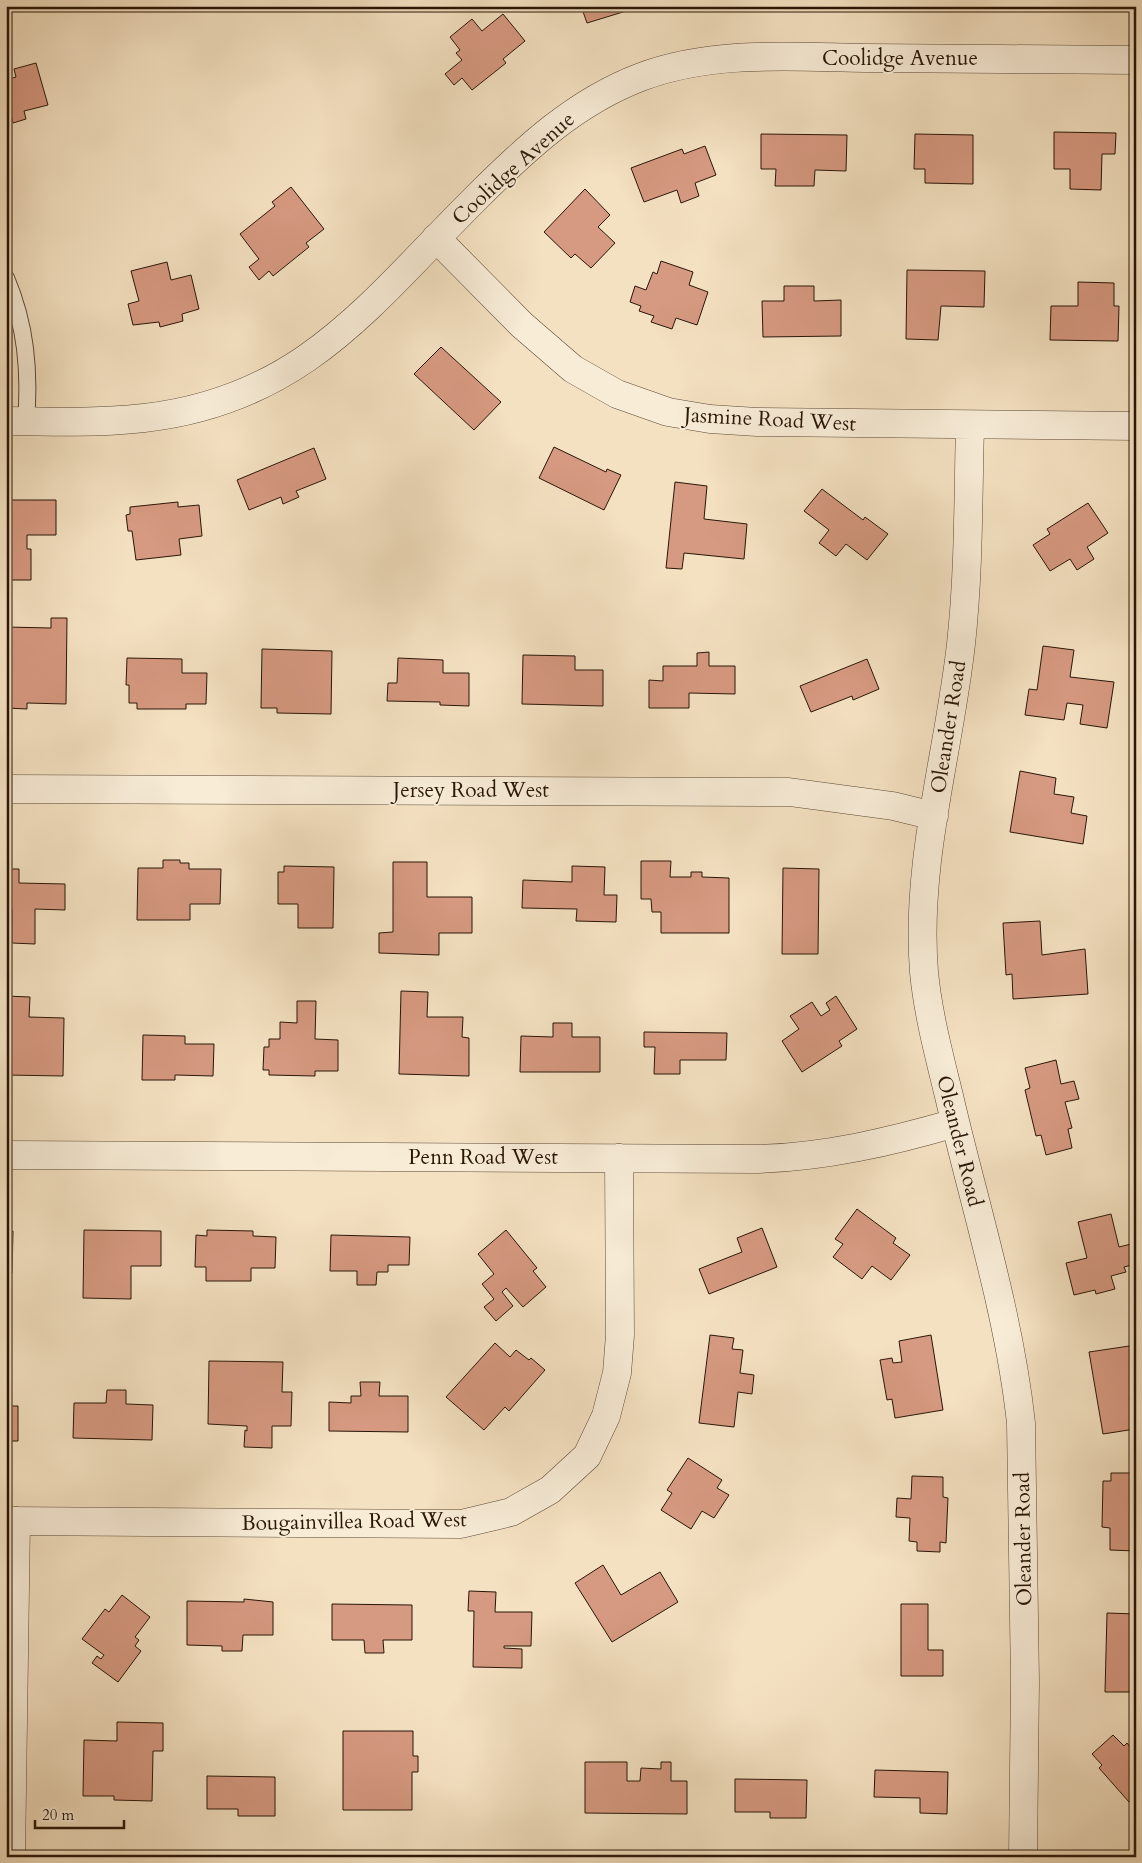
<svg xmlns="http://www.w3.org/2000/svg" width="1142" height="1863" font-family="Cardo,serif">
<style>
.building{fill:#d69981;stroke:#291607}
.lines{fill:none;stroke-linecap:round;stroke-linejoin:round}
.lane-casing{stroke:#5c4936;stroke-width:18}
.street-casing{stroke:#5c4936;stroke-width:29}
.lane{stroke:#f8ecd7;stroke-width:16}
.street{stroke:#f8ecd7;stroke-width:28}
.labels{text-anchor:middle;stroke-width:4;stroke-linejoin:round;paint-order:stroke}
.street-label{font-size:21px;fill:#291607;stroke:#f8ecd7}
</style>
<rect width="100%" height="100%" fill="#f4e1c1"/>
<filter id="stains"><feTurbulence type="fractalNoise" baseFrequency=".004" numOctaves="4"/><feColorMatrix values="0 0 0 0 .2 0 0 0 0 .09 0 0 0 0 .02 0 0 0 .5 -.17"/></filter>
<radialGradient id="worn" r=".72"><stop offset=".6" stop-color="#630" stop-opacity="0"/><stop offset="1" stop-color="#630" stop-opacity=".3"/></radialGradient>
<!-- building -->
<path class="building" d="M581,6h55v2l-49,15z
M503,14l22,27 -22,18 3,4 -34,27 -10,-12 -8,7 -9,-11 17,-14 -6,-7 4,-3 -10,-13 22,-18 10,12z
M36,63l12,42 -24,6 2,8 -13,4 -2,-8 -5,1v-36l10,-3 -2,-8z
M1054,132l62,1 -1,21h-13l-1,36 -31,-1v-20h-16z
M761,134l86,1 -1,36 -31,-1 -1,16h-39l1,-17h-15z
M915,134l58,1v49l-48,-1v-14h-11z
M705,146l11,29 -21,8 4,13 -18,7 -4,-13 -33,12 -13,-34 51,-19 2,5z
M291,187l33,42 -18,14 3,4 -36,29 -4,-5 -10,9 -10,-13 10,-8 -19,-25 35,-28 -3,-4z
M585,189l25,26 -12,12 17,16 -24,25 -16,-14 -4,4 -27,-26z
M661,261l32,11 -4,13 19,7 -11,33 -21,-7 -4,11 -21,-7 3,-6 -15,-5 2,-5 -11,-4 5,-16 11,4 7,-18 4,2z
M167,262l4,18 20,-5 8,34 -17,5 1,7 -23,6 -1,-5 -26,3 -5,-21 11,-3 -8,-30z
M907,270l78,1 -1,36 -43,-1 -3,34 -32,-1z
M1078,282l36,1v23h5l-1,35 -68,-1 1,-34h27z
M784,286h30v15l27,-1v36l-78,1 -1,-36h22z
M441,347l60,55 -27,28 -60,-56z
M554,447l52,25 1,-3 14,6 -17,35 -65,-32z
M314,448l12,31 -30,12 3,6 -16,7 -2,-7 -32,13 -12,-30z
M675,482l32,4 -3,33 43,5 -3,35 -60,-6 -2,16 -16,-1z
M822,489l41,31 2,-3 23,17 -21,26 -21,-16 -10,12 -17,-13 10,-13 -25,-19z
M6,500h50v35h-29v14h4v31h-25z
M178,502v5l21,-2 3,31 -23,3 2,16 -45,5 -4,-29h-4l-2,-16 4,-1v-7z
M1088,503l20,30 -21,14 7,12 -17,11 -7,-11 -20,12 -17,-26 17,-11 -3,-5z
M51,618h16l-1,86 -39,-1v6l-21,-1v-81l45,1z
M1043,646l31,4 -4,27 44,5 -7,46 -27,-4 3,-19 -16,-2 -3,17 -39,-5 4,-26 8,1z
M262,649l70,2 -1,63 -54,-1v-5h-16z
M709,652v14h26v28l-46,-1v15h-40v-28l14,1v-15h34v-13z
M523,655l52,1v14h28v36l-81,-2z
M127,658l55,1v14h25l-1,31h-20v5h-49v-6h-8v-18h-3z
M398,658l45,2v13h26v33l-29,-1v-3l-53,-1 1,-18h9z
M867,659l12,30 -26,11 -1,-4 -41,16 -11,-26z
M1020,771l36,7 -2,16 20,3 -3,16 16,3 -4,28 -73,-12z
M163,860h17v3h9v6h32l-1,35h-30v16h-53l1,-52h25z
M641,861h30l-1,16h21v-5h11v5l27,1v55h-68v-21h-9l-1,-13h-10z
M393,862h34v35h45v36h-33v22l-60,-2v-20l14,-1z
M284,866l50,1 -1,61h-35v-24h-20v-32h6z
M572,866l33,1 -1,28h13l-1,27 -40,-1 1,-12 -55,-1 1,-28 49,2z
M783,868l36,1 -1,85h-36z
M6,869h13v14l46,1v26l-30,-1v35l-23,-1v-34h-4l-2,10z
M1040,921l2,34 43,-6 3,45 -75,5 -1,-25 -6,1 -3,-52z
M401,991l27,1 -1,25h36l-1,20 7,1v38l-70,-2z
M6,996l24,1 -1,20 35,1 -1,58 -57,-1z
M836,996l21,33 -18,12 3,5 -40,26 -20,-31 17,-12 -9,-13 22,-14 9,14 9,-6 -4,-7z
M297,1001h19l-1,38 23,1v31h-23v5l-46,-1v-5h-6l1,-23h5v-8h11v-17l17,1z
M553,1023h19v14h28v35h-80l1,-36 32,1z
M644,1032l83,1 -1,27h-46v14h-26l1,-27h-11z
M143,1035l42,1v8h29l-1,32 -38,-1v5h-33z
M1056,1060l5,24 13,-3 5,18 -14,3 7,26 -4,1 4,19 -26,7 -5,-20 -5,1 -11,-46 5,-2 -5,-20z
M857,1209l39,29 -3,5 17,12 -19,25 -19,-14 -10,13 -29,-22 10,-13 -8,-5z
M1111,1214l8,33 16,-4 1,21 -12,3 2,5 -15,4 4,13 -19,5 -1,-4 -21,5 -8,-32 21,-5 -9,-36z
M762,1228l15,39 -68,27 -10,-25 43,-17 -5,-14z
M84,1230l77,1v35h-30v33l-48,-1z
M207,1230l46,1v5l23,1 -1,31h-24v13h-45v-14h-11l1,-32 11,1z
M506,1230l31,38 -4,3 13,16 -23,20 -17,-19 -4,4 11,14 -17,15 -12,-14 10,-8 -12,-15 12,-10 -16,-20z
M6,1231h7l-1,42h-6z
M331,1235l79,2 -1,28h-21v7h-11l-1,13h-19v-14h-27z
M710,1335l24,3 -2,11 11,1 -3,23 14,2 -2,19 -14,-2 -4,35 -35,-4z
M931,1335l12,75 -48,8 -3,-19 -5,1 -7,-40 12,-2 1,5 9,-1 -3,-21z
M495,1343l15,14 6,-7 13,10 2,-2 14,12 -36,41 -4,-4 -21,23 -38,-33z
M1136,1345v51l-6,1 5,32 -32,5 -14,-82z
M209,1361l74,1 -1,30h10l-1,34h-19v22l-28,-1 1,-17 2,1v-5l-39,-2z
M360,1382h20l-1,14h29v36l-79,-1v-29l22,1v-7h10z
M107,1390h19v14l27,1 -1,35 -79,-2 1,-35h32z
M6,1406h12v35h-12z
M688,1458l34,22 -5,8 12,7 -15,23 -12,-7 -11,18 -30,-19 11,-17 -5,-3z
M1111,1473h25v78l-26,-1v-22l-8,-1 1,-46h8z
M912,1476l31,1v20l5,1 -2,45 -6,-1v10l-23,-1v-9l-8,-1 1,-23 -14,-1 1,-19 14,1z
M603,1565l18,30 39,-23 18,30 -66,40 -37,-59z
M469,1591l27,1 -1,20h37l-1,34h-27v2l18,1v19l-49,-1 1,-56h-6z
M122,1595l28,22 -15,20 4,3 -4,6 6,5 -23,31 -26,-19 5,-7 4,3 3,-4 -22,-16 23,-30 4,3z
M244,1599l29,3v33h-30l-1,16h-20v-5l-35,-1v-44l57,1z
M332,1604l80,1v35h-29l1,13h-19l-1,-13h-32z
M901,1604h27v46h15v26h-42z
M1107,1613l29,1v78h-31z
M117,1722l46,1v28h-10l-1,50 -38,-1v-4h-31l1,-56 33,1z
M343,1731h70v25h5v16h-6v38h-69z
M1113,1735l11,11 3,-3 9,11v48l-3,-3 -4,3 -30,-34 3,-3 -10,-11z
M585,1762h42v19h13l1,-13 20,1v-7h10v19h16v33l-102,-1z
M875,1770l73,2 -1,42 -27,-1v-15l-46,-1z
M207,1776l68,1v39h-37v-7h-31z
M735,1779l72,1 -1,38h-36v-6h-35z"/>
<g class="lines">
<defs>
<path id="lane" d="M6,278c20,47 24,93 20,143"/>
<path id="street" d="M436,238l86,87 51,44 44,25 51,18 42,7 47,3 379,4
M6,421c46,1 93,2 138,-3 160,-18 227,-116 332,-220 49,-49 99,-96 165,-121 71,-27 151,-20 225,-19 90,1 180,1 270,2
M970,426c-2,72 -1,146 -9,218 -12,109 -46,217 -37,328 4,42 15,83 25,124 25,108 60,216 72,327l4,259 -2,175
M6,789l783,3 104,14 41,10
M6,1155l752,4c67,-2 132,-17 197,-36
M6,1521l455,3 50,-12 39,-22 37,-34 19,-40 11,-43 3,-38 -1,-177
M11,1857l5,-336"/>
</defs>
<!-- lane casing -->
<use href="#lane" class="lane-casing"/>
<!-- street casing -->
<use href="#street" class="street-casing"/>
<!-- lane -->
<use href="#lane" class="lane"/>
<!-- street -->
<use href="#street" class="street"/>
</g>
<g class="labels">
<!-- street labels -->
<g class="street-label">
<text x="900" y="65">Coolidge Avenue</text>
<text transform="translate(513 168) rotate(-42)" y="7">Coolidge Avenue</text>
<text transform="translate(770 419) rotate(3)" y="7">Jasmine Road West</text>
<text transform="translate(948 727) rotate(-81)" y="7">Oleander Road</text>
<text x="471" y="797">Jersey Road West</text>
<text transform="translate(960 1141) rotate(76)" y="7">Oleander Road</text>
<text x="483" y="1164">Penn Road West</text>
<text transform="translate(354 1521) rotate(-1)" y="7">Bougainvillea Road West</text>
<text transform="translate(1023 1539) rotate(-91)" y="7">Oleander Road</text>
</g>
</g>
<!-- margin -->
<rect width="1142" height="1863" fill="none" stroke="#f4e1c1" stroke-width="25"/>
<rect x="8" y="8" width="1127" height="1848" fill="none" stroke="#291607" stroke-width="2.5"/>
<rect x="12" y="12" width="1117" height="1838" fill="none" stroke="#291607"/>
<!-- scale -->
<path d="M35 1820v8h89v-8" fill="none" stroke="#291607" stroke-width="2.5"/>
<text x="42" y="1820" font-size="15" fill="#291607" stroke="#f8ecd7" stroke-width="4" paint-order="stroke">20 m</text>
<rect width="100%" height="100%" filter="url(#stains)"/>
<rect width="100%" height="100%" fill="url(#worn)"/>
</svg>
